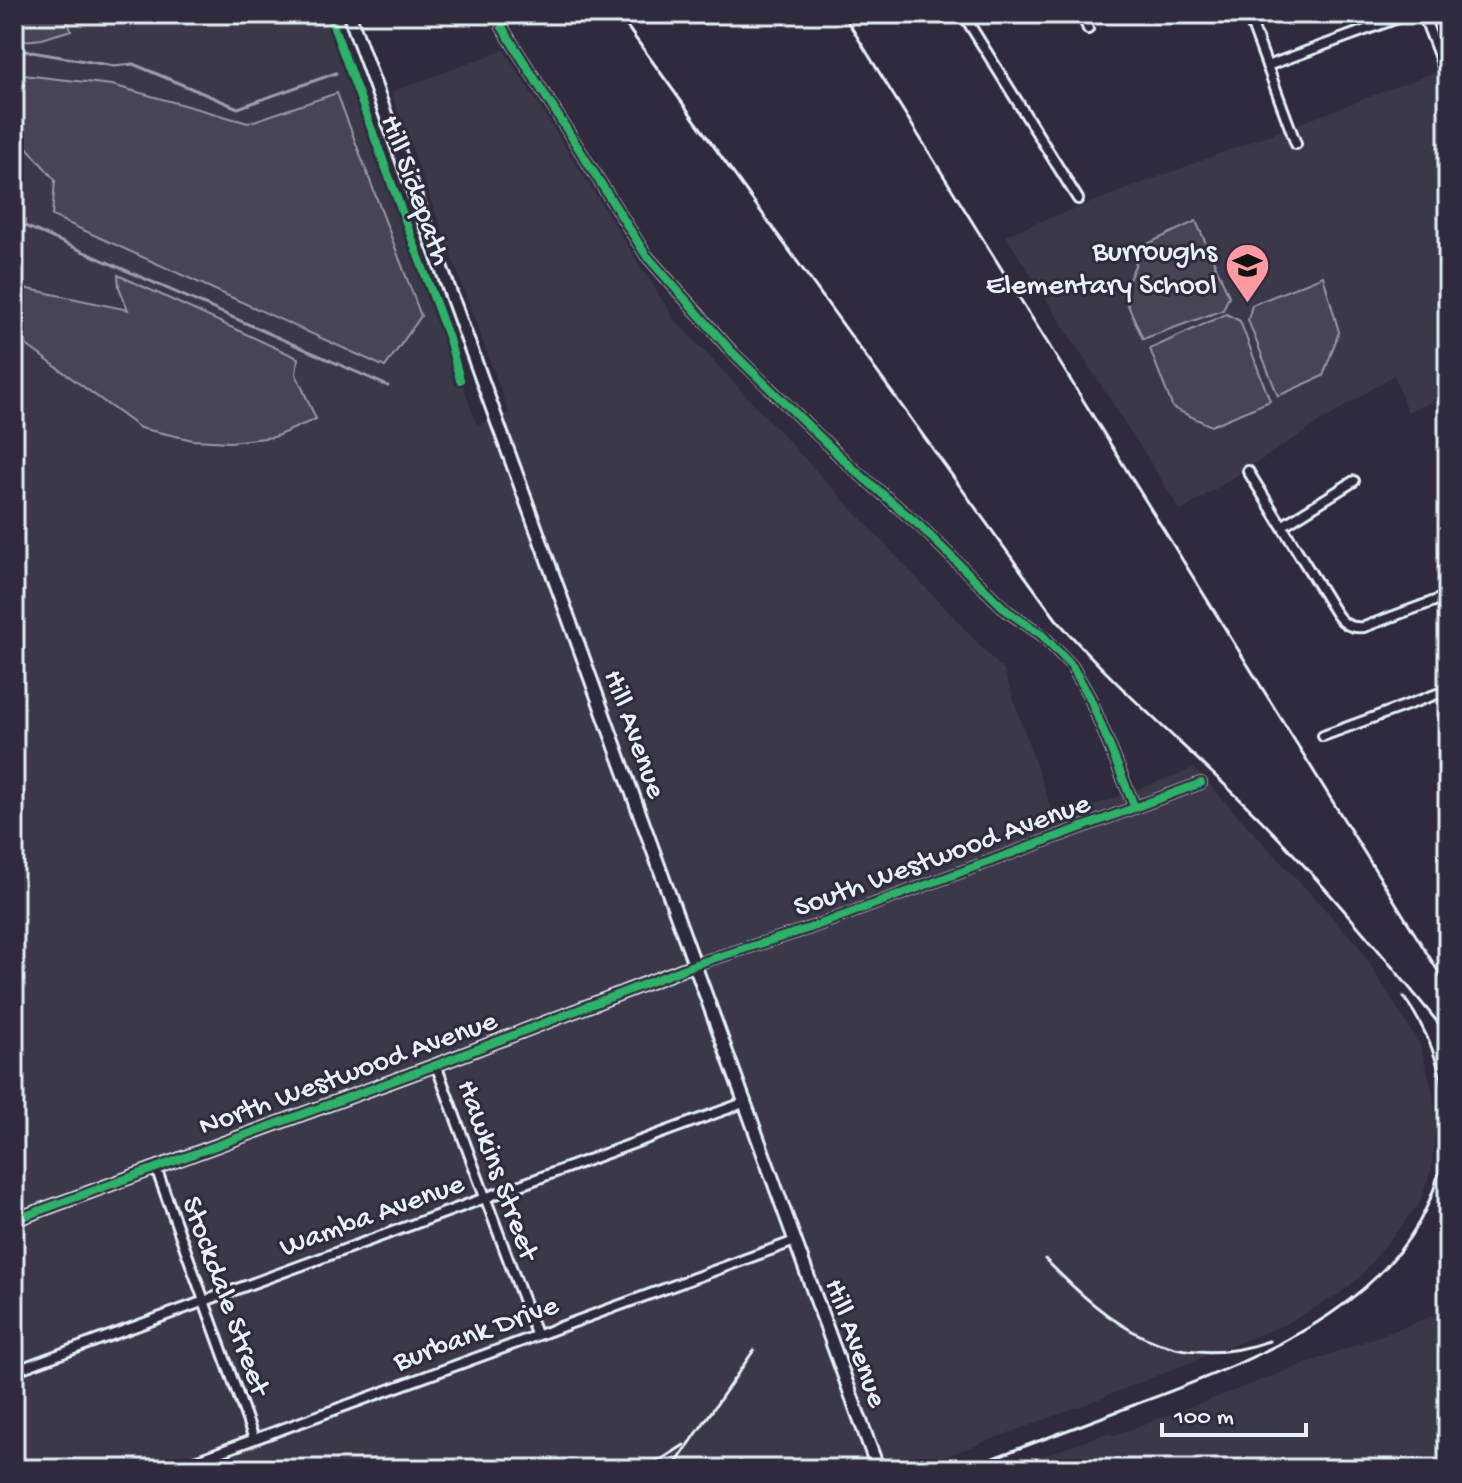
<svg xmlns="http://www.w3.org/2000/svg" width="1462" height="1483" font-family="'Gochi Hand',sans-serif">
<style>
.built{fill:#3b3749}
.green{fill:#464455;stroke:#979aa6;stroke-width:2}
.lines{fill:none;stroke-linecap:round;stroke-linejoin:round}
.stream{stroke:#9c9fab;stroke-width:3}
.minor-casing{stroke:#e8f1f8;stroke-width:14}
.tertiary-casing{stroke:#e8f1f8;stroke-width:16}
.secondary-casing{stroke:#e8f1f8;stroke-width:17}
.minor{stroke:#2f2a3d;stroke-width:8}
.tertiary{stroke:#2f2a3d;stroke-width:10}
.secondary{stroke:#2f2a3d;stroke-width:11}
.rail{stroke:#e8f1f8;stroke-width:3}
.cycleway-casing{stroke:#2f2a3d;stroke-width:13}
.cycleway{stroke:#2db169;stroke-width:8}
.labels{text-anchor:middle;stroke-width:6;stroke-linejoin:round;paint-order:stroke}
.street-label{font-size:30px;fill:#e8f1f8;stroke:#2f2a3d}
.poi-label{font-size:30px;fill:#e8f1f8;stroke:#2f2a3d;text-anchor:end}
</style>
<rect width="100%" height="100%" fill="#2f2a3d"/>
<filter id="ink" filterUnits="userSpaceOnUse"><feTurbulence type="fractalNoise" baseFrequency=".0125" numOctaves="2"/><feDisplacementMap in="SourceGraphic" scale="16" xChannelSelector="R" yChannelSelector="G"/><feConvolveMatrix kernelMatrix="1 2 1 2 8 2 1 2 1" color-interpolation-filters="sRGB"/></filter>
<g filter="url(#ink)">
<!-- built -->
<path class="built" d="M14,14h318l145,411 32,-12 -118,-321 113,-42 171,270 329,351 51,149 139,-52 164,177 62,100 13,47 3,30 -4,46 -13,36 -59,73 -19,16 -55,31 -202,81 -172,64h-898z
M1448,67v329l-41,16 -13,-37 -213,136 -176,-276z
M1448,1310v159h-441l100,-36 8,2z"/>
<!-- green -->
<path class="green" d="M14,14h51l6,16 -29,9 -28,3z
M14,74l98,11 136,38 89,-30 84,223 -36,51 -333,-151 3,-36 -30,-35 -11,-22z
M1196,221l33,75 -6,14 -80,29 -20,-45 20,-48z
M118,275l180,83 -2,16 20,45 -42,18 -44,5 -37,-2 -53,-12 -126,-92v-50l114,24 -9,-23z
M1323,276l16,56 -16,44 -45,20 -30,-76 4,-15z
M1226,314l14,7 30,80 -59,25 -38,-18 -23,-59z"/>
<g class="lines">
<!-- stream -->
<path class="stream" d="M14,49l100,17 19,-2 105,44 98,-35
M14,221l374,165"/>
<defs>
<path id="minor" d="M963,14l115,185
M1082,14l6,15
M1248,14l48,130
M1423,14l20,52
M502,27l144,228 86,97 118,114 71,61 86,84 35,24 30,31 18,32 45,110
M1267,66l142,-52
M1248,471l87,141c7,11 15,17 29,15l84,-31
M1282,526l72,-45
M1323,736l125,-46
M696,964l114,-36 391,-145
M436,1065l100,269
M156,1168l98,271
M14,1371l732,-269
M173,1469l622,-228"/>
<path id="tertiary" d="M14,1220l422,-155 260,-101"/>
<path id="secondary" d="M349,14l529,1455"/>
</defs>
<!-- minor casing -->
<use href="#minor" class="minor-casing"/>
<!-- tertiary casing -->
<use href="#tertiary" class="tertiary-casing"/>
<!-- secondary casing -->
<use href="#secondary" class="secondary-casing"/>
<!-- minor -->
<use href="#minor" class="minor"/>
<!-- tertiary -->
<use href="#tertiary" class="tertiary"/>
<!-- secondary -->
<use href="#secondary" class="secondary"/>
<!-- rail -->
<path class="rail" d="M618,14l438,605c63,72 137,133 204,200 67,68 128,142 188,216
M843,14l605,973
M1045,1259c65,66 126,116 224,82
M627,1469l35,-10 22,-14
M672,1469l82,-119
M721,1469l20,-7
M963,1469c57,-21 114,-42 171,-64 122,-46 287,-105 309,-253 9,-56 -7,-109 -39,-155"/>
<defs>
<path id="cycleway" d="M329,14l120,325 11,41
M502,27l144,228 86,97 118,114 71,61 86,84 35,24 30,31 18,32 45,110
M14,1220l422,-155 260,-101 114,-36 391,-145"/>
</defs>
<!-- cycleway casing -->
<use href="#cycleway" class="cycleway-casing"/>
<!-- cycleway -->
<use href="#cycleway" class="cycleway"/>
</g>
</g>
<!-- icons -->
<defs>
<symbol id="school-pin" viewBox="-11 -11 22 30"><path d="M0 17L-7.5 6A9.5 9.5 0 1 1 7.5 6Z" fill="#ff9aa2" stroke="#2f2a3d"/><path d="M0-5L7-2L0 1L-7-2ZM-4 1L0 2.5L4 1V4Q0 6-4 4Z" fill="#111"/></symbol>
</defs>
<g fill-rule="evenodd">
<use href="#school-pin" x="1222" y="240" width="51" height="69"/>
</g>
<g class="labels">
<!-- street labels -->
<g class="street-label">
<text transform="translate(418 189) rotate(70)" y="10">Hill Sidepath</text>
<text transform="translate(637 733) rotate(70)" y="10">Hill Avenue</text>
<text transform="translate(941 853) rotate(-20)" y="10">South Westwood Avenue</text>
<text transform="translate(347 1071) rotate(-20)" y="10">North Westwood Avenue</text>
<text transform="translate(500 1169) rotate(70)" y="10">Hawkins Street</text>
<text transform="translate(371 1213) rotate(-20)" y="10">Wamba Avenue</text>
<text transform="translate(228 1295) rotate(70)" y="10">Stockdale Street</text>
<text transform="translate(475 1331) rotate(-20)" y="10">Burbank Drive</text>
<text transform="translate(858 1342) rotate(70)" y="10">Hill Avenue</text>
</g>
<!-- poi labels -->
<g class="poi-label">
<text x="1217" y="259">Burroughs<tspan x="1217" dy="34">Elementary School</tspan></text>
</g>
</g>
<!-- margin -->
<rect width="1462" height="1483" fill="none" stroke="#2f2a3d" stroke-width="48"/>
<rect x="24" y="24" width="1414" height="1435" fill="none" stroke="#e8f1f8" stroke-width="3" filter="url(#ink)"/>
<!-- scale -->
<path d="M1162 1423v12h144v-12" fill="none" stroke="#e8f1f8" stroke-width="4"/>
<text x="1174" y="1423" font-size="24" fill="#e8f1f8" stroke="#2f2a3d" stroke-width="6" paint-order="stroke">100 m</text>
</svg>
